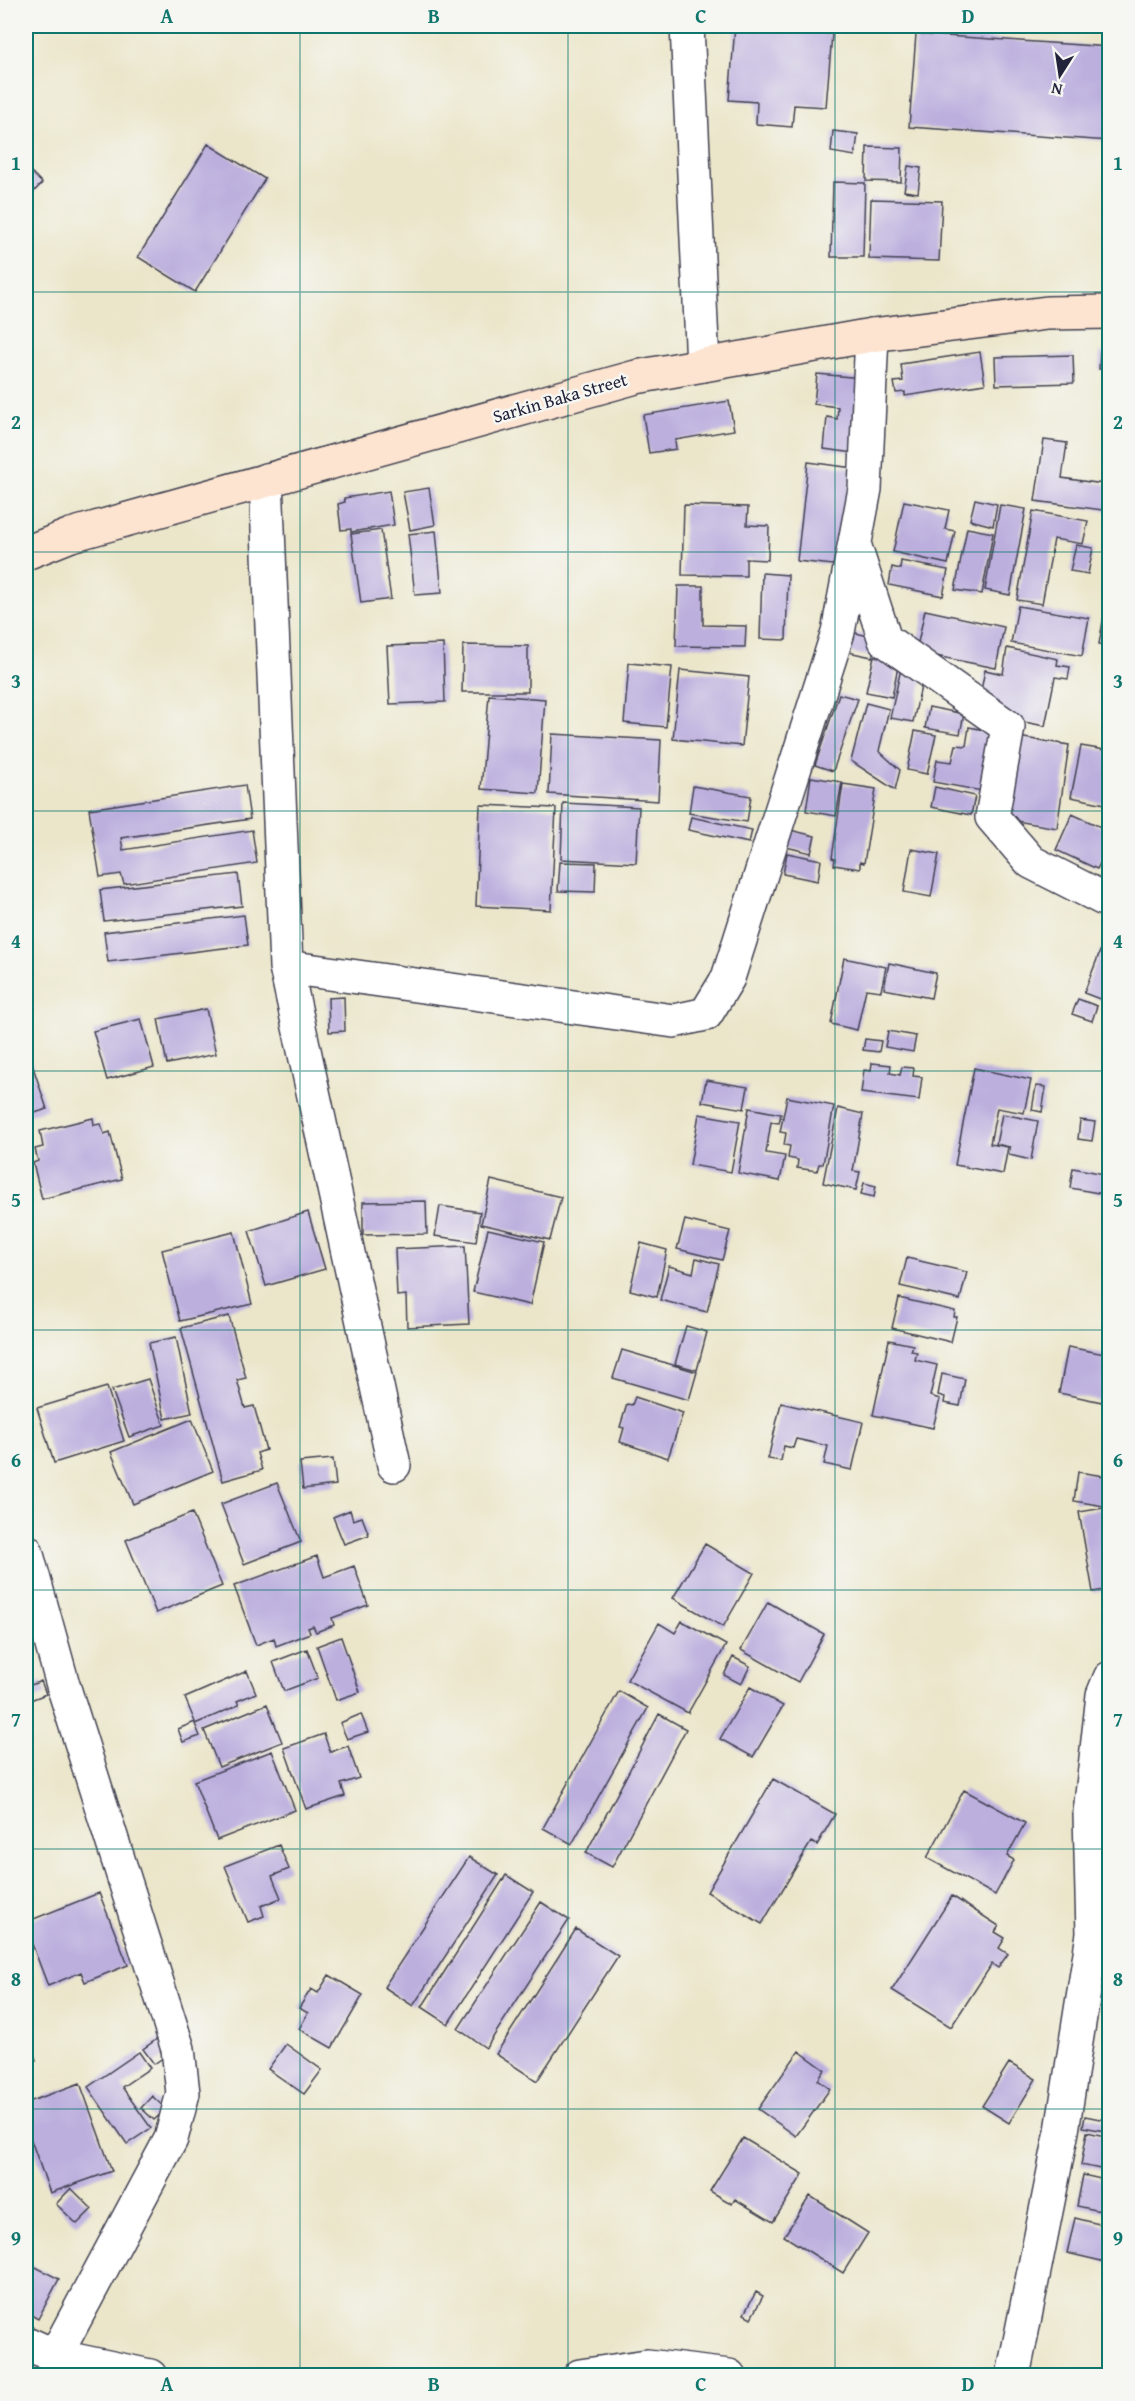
<svg xmlns="http://www.w3.org/2000/svg" width="1135" height="2401" font-family="'Gentium Book Plus',serif">
<style>
.building{fill:#bcafde}
.lines{fill:none;stroke-linecap:round;stroke-linejoin:round}
.street-casing{stroke:#403f50;stroke-width:36}
.secondary-casing{stroke:#403f50;stroke-width:36}
.street{stroke:#fff;stroke-width:33}
.secondary{stroke:#fde4d0;stroke-width:33}
.grid{fill:none;stroke:#0f766e;stroke-width:1.5;stroke-opacity:0.55}
.labels{text-anchor:middle;stroke-width:5;stroke-linejoin:round;paint-order:stroke}
.street-label{font-size:18px;fill:#22223b;stroke:#f6f6f2}
.neatline{fill:none;stroke:#0f766e;stroke-width:2}
.grid-label{font-size:20px;text-anchor:middle;font-weight:bold;fill:#0f766e}
</style>
<rect width="100%" height="100%" fill="#f6f6f2"/>
<filter id="ink" filterUnits="userSpaceOnUse"><feTurbulence type="fractalNoise" baseFrequency=".0167" numOctaves="2"/><feDisplacementMap in="SourceGraphic" scale="12" xChannelSelector="R" yChannelSelector="G"/><feConvolveMatrix kernelMatrix="1 2 1 2 8 2 1 2 1" color-interpolation-filters="sRGB"/></filter>
<filter id="wash" filterUnits="userSpaceOnUse"><feTurbulence type="fractalNoise" baseFrequency=".008" numOctaves="4" result="noise"/><feDisplacementMap in="SourceGraphic" scale="24" xChannelSelector="R" yChannelSelector="G"/><feGaussianBlur stdDeviation="1.35" result="paint"/><feColorMatrix in="noise" values="0 0 0 0 0 0 0 0 0 0 0 0 0 0 0 0 0 1.4 0 .05"/><feComposite in="paint" operator="in"/></filter>
<g filter="url(#wash)">
<rect width="100%" height="100%" fill="#ebe6ca"/>
<g id="blocks">
<!-- building -->
<path class="building" d="M735,26l97,8 -6,73 -32,-2 -2,22 -36,-3 1,-22 -28,-2z
M916,34l194,13v94l-201,-14z
M833,131l25,3 -3,22 -24,-4z
M208,144l57,35 -70,113 -57,-35z
M867,147l35,1 -1,34 -35,-1z
M908,166l13,2 -3,25 -14,-2z
M26,167l16,16 -16,17z
M833,182l32,1 -2,74h-32z
M871,199l71,2 -3,60 -70,-2z
M980,352l5,32 -80,12v-4l-9,1 -2,-11 9,-1 -2,-17z
M1100,352l10,1v17l-11,-1z
M1073,355l1,28 -78,2 -1,-28z
M817,374l45,4 -8,75 -30,-4 3,-32 10,2 1,-12 -24,-3z
M729,401l5,29 -59,10 1,9 -27,4 -6,-38z
M1044,440l23,3 -5,35 48,7v26l-75,-10z
M808,462l45,6 -11,98 -45,-5z
M429,488l6,37 -25,5 -7,-38z
M389,491l5,34 -43,7v-3l-10,1 -3,-26 7,-2 -1,-4z
M975,499l22,5 -4,22 -23,-6z
M904,501l45,9 -4,19 10,2 -7,33 -55,-12z
M684,505l64,2 -1,18 22,1 -1,34 -22,-1v17l-64,-1z
M1000,505l26,4 -16,86 -25,-5z
M1033,511l55,10 -5,23 -29,-5 -12,65 -25,-4z
M967,528l26,5 -11,61 -27,-4z
M381,530l10,69 -30,4 -10,-69z
M436,531l6,62 -27,2 -7,-61z
M1076,545l17,3 -5,26 -18,-3z
M901,561l47,9 -5,26 -54,-11 3,-18 8,2z
M762,573l26,2 -2,65 -26,-1z
M678,586h25v39l43,1 -1,21 -69,-1z
M1106,604h4v42l-11,-2z
M1018,606l71,12 -7,38 -71,-13z
M925,610l79,17 -8,41 -80,-16z
M852,632l24,6 -4,19 -24,-5z
M443,644l2,58 -55,2 -3,-58z
M463,645l65,1v46h-66z
M1007,648l51,11 -1,6 13,2 -2,12 -13,-2 -10,49 -51,-10 -15,-15 6,-31 18,4z
M874,656l25,5 -7,36 -26,-5z
M629,663l43,4 -6,60 -42,-4z
M902,664l23,5 -12,53 -23,-4z
M680,670l69,7 -7,69 -69,-7z
M839,694l19,5 -25,72 -18,-6z
M489,695l56,4 -7,94 -57,-4z
M866,703l23,6 -10,42 21,19 -5,20 -44,-29z
M929,707l35,7 -4,20 -35,-6z
M969,727l35,7 -11,59 -60,-11 4,-22 15,2 4,-17 10,1z
M915,731l21,4 -9,39 -20,-4z
M552,734l109,6 -3,61 -109,-7z
M1011,736l58,9 -12,83 -58,-10z
M1081,746l29,5v54l-39,-8z
M811,777l31,5 -6,34 -30,-5z
M843,784l33,5 -12,74 -4,-1v7l-26,-4 1,-6 -3,-1z
M245,785l5,34 -129,19 2,12 129,-20 5,33 -133,21 -3,-10 -21,3 -11,-68z
M693,786l58,10 -4,26 -58,-9z
M935,787l40,9 -4,19 -40,-8z
M563,803l76,4 -3,56 -75,-4z
M480,805l76,3 -5,102 -75,-4z
M1072,814l38,17v12l-13,26 -41,-19z
M691,817l61,13 -3,13 -61,-13z
M790,830l25,6 -4,17 -25,-6z
M911,849l28,5 -8,43 -27,-5z
M787,853l34,7 -3,21 -35,-7z
M560,862l36,1 -1,29 -37,-1z
M238,874l4,32 -138,15 -4,-31z
M244,915l4,30 -140,17 -4,-30z
M1106,936l4,1v66l-26,-10z
M844,958l42,9 -5,24 -15,-2 -9,41 -26,-6z
M889,963l47,10 -5,25 -47,-9z
M344,997l1,34 -16,1 -1,-34z
M1078,999l19,7 -5,15 -20,-7z
M206,1009l10,45 -49,10 -9,-45z
M141,1019l13,48 -47,13 -14,-49z
M888,1031l28,5 -3,16 -28,-5z
M865,1039l16,2 -2,11 -16,-2z
M31,1061l16,48 -21,7v-53z
M872,1063l19,2 -1,8 10,2 2,-8 12,1 -1,8 9,1 -3,23 -58,-7 3,-23 7,1z
M974,1068l57,12 -7,33 -27,-5 -7,36 18,3 -5,27 -48,-9z
M706,1080l42,7 -4,22 -42,-7z
M1036,1086l10,1 -4,25 -10,-2z
M787,1097l47,9 -11,58h-4l-2,7 -20,-3 1,-8 -10,-2 2,-12 -6,-1 2,-12 -6,-1z
M749,1108l32,6 -2,9 -8,-1 -5,31 19,3 -5,25 -42,-8z
M838,1108l25,6 -10,57 7,1 -4,18 -33,-7z
M699,1114l41,7 -9,51 -41,-7z
M1002,1114l36,7 -7,39 -22,-5 1,-8 -14,-3z
M93,1118l1,7 7,-1 3,10 6,-2 12,47 -80,20 -9,-36 5,-2 -3,-12 8,-2 -3,-16z
M1080,1120l15,2 -3,19 -14,-2z
M1073,1168l37,7v20l-40,-7z
M491,1180l70,17 -11,43 -69,-16z
M864,1183l12,3 -2,11 -13,-3z
M426,1201l1,33 -64,1v-33z
M440,1206l40,6 -4,30 -41,-6z
M308,1212l17,57 -59,17 -17,-55z
M685,1220l45,11 -8,29 -45,-11z
M488,1229l56,13 -14,63 -57,-13z
M234,1232l18,72 -72,17 -18,-71z
M641,1243l26,7 -10,47 -27,-7z
M465,1246l4,78 -62,3 -1,-32 -9,1 -2,-47z
M696,1258l23,6 -12,48 -47,-12 9,-34 24,7z
M907,1258l60,14 -7,28 -60,-14z
M899,1298l56,13 -1,6h3l-6,25 -59,-14z
M229,1316l17,62 -9,2 8,28 9,-2 12,44 -9,3 5,17 -39,11 -42,-153z
M686,1326l21,6 -10,38 -22,-6z
M176,1337l16,76 -27,6 -16,-76z
M889,1340l24,5 -2,6 6,1 -2,8 22,5 -7,31 10,3 -7,29 -60,-13z
M1068,1347l42,8 -8,47 -43,-9z
M622,1350l75,22 -8,28 -76,-22z
M942,1374l23,5 -5,27 -16,-3 1,-6 -7,-2z
M148,1379l16,46 -35,12 -17,-47z
M107,1387l17,54 -70,22 -17,-55z
M635,1397l48,16 -15,45 -48,-16 4,-14 -4,-1 7,-23 5,1z
M781,1403l82,19 -11,48 -28,-6 4,-18 -32,-7 -3,9 -9,-2 -3,15 -13,-2z
M192,1419l21,52 -80,33 -22,-52z
M333,1459l3,26 -33,4 -3,-27z
M1078,1472l32,5v30l-36,-6z
M277,1483l24,59 -57,22 -23,-60z
M1110,1507v82l-17,3 -14,-80z
M350,1510l3,10 9,-3 7,18 -25,9 -11,-27z
M192,1513l30,73 -66,27 -30,-73z
M705,1544l49,29 -31,54 -50,-29z
M317,1556l7,21 30,-11 14,39 -36,13 2,7 -18,7 -3,-6 -5,2 2,5 -34,13 -2,-8 -18,7 -22,-59z
M768,1602l56,32 -26,48 -57,-32z
M682,1621l44,24 -38,68 -61,-33 32,-57 16,10z
M341,1637l19,55 -24,8 -19,-54z
M307,1649l11,29 -34,13 -11,-29z
M733,1657l17,9 -9,18 -17,-9z
M247,1671l9,22 -19,8 2,4 -44,19 5,12 -17,6 -5,-13 17,-7 -10,-24z
M41,1681l5,13 -18,7 -2,-14z
M750,1687l33,19 -30,51 -33,-18z
M619,1691l29,17 -76,136 -29,-16z
M267,1704l15,38 -63,25 -15,-37z
M361,1714l7,18 -21,7 -7,-16z
M659,1714l27,15 -74,138 -26,-14z
M324,1734l6,18 18,-6 11,32 -18,6 4,12 -39,13 -22,-61z
M272,1751l23,59 -78,30 -23,-59z
M773,1779l62,35 -18,31 -6,-3 -49,82 -55,-32z
M964,1790l61,33 -18,33 7,4 -19,35 -68,-37z
M279,1845l10,24 -17,7 9,22 -20,8 3,10 -16,6 -23,-56z
M469,1857l29,18 -85,131 -29,-19z
M506,1875l27,17 -85,132 -26,-17z
M99,1893l29,72 -43,17 -4,-10 -33,14 -22,-58v-6z
M952,1896l47,30 -4,6 10,6 -6,10 9,6 -10,14 -6,-4 -41,63 -59,-37z
M541,1902l28,18 -83,128 -28,-19z
M576,1929l42,27 -81,125 -41,-27z
M329,1975l34,20 -31,53 -33,-19 9,-16 -9,-5 12,-19 7,4z
M26,2031l10,29 -10,4z
M160,2037l11,15 -17,12 -11,-15z
M286,2044l36,26 -18,24 -36,-25z
M799,2051l26,19 -7,10 12,9 -34,47 -38,-27z
M139,2052l11,16 -28,19 29,41 -24,16 -39,-57z
M1009,2063l27,16 -27,44 -27,-17z
M80,2083l32,88 -62,22 -24,-67v-23z
M152,2096l14,13 -12,11 -13,-12z
M1085,2116l25,5v11l-27,-5z
M1087,2132l23,5v34l-29,-6z
M743,2138l60,36 -30,48 -38,-23 -3,5 -22,-13z
M1083,2175l27,6v32l-33,-7z
M71,2188l21,21 -15,15 -21,-20z
M810,2196l58,37 -25,40 -59,-37z
M1075,2218l32,8 -2,7 5,1v29l-43,-10z
M26,2262l33,17 -21,40 -12,-7z
M756,2292l7,4 -12,22 -7,-4z"/>
</g>
</g>
<g filter="url(#ink)">
<use href="#blocks" fill-opacity="0" stroke="#403f50" stroke-width="1.5"/>
<g class="lines">
<defs>
<path id="street" d="M687,26l16,339
M266,480l20,487 108,498
M855,547l30,93 123,87 -16,90 39,45 79,40
M286,967l388,54 32,-7 22,-36 110,-346 27,-143 7,-154
M26,1551l37,134 115,364 5,44 -12,46 -116,217
M26,2343l29,13 95,20
M580,2376l67,-10 82,10
M1013,2376l49,-245 31,-197 -3,-121 13,-118 7,-17"/>
<path id="secondary" d="M26,553l45,-18 565,-158 236,-42 175,-22 63,-1"/>
</defs>
<!-- street casing -->
<use href="#street" class="street-casing"/>
<!-- secondary casing -->
<use href="#secondary" class="secondary-casing"/>
<!-- street -->
<use href="#street" class="street"/>
<!-- secondary -->
<use href="#secondary" class="secondary"/>
</g>
</g>
<!-- grid -->
<path class="grid" d="M300,26v2350M568,26v2350M835,26v2350M26,292h1084M26,552h1084M26,811h1084M26,1071h1084M26,1330h1084M26,1590h1084M26,1849h1084M26,2109h1084"/>
<g class="labels">
<!-- street labels -->
<g class="street-label">
<text transform="translate(560 398) rotate(-16)" y="6">Sarkin Baka Street</text>
</g>
</g>
<!-- margin -->
<rect width="1135" height="2401" fill="none" stroke="#f6f6f2" stroke-width="66"/>
<!-- north arrow -->
<g transform="translate(1060 75) rotate(192)" stroke="#f6f6f2" stroke-width="4.5" paint-order="stroke">
<path d="M0-4.5L10 22L0 15L-10 22Z" fill="#22223b"/>
<text y="-9" font-size="16" font-weight="bold" text-anchor="middle" fill="#22223b">N</text>
</g>
<rect x="33" y="33" width="1069" height="2335" class="neatline"/>
<g class="grid-label">
<text x="167" y="23">A</text>
<text x="434" y="23">B</text>
<text x="701" y="23">C</text>
<text x="968" y="23">D</text>
<text x="16" y="170">1</text>
<text x="1118" y="170">1</text>
<text x="16" y="429">2</text>
<text x="1118" y="429">2</text>
<text x="16" y="688">3</text>
<text x="1118" y="688">3</text>
<text x="16" y="948">4</text>
<text x="1118" y="948">4</text>
<text x="16" y="1207">5</text>
<text x="1118" y="1207">5</text>
<text x="16" y="1467">6</text>
<text x="1118" y="1467">6</text>
<text x="16" y="1726">7</text>
<text x="1118" y="1726">7</text>
<text x="16" y="1986">8</text>
<text x="1118" y="1986">8</text>
<text x="16" y="2245">9</text>
<text x="1118" y="2245">9</text>
<text x="167" y="2391">A</text>
<text x="434" y="2391">B</text>
<text x="701" y="2391">C</text>
<text x="968" y="2391">D</text>
</g>
</svg>
